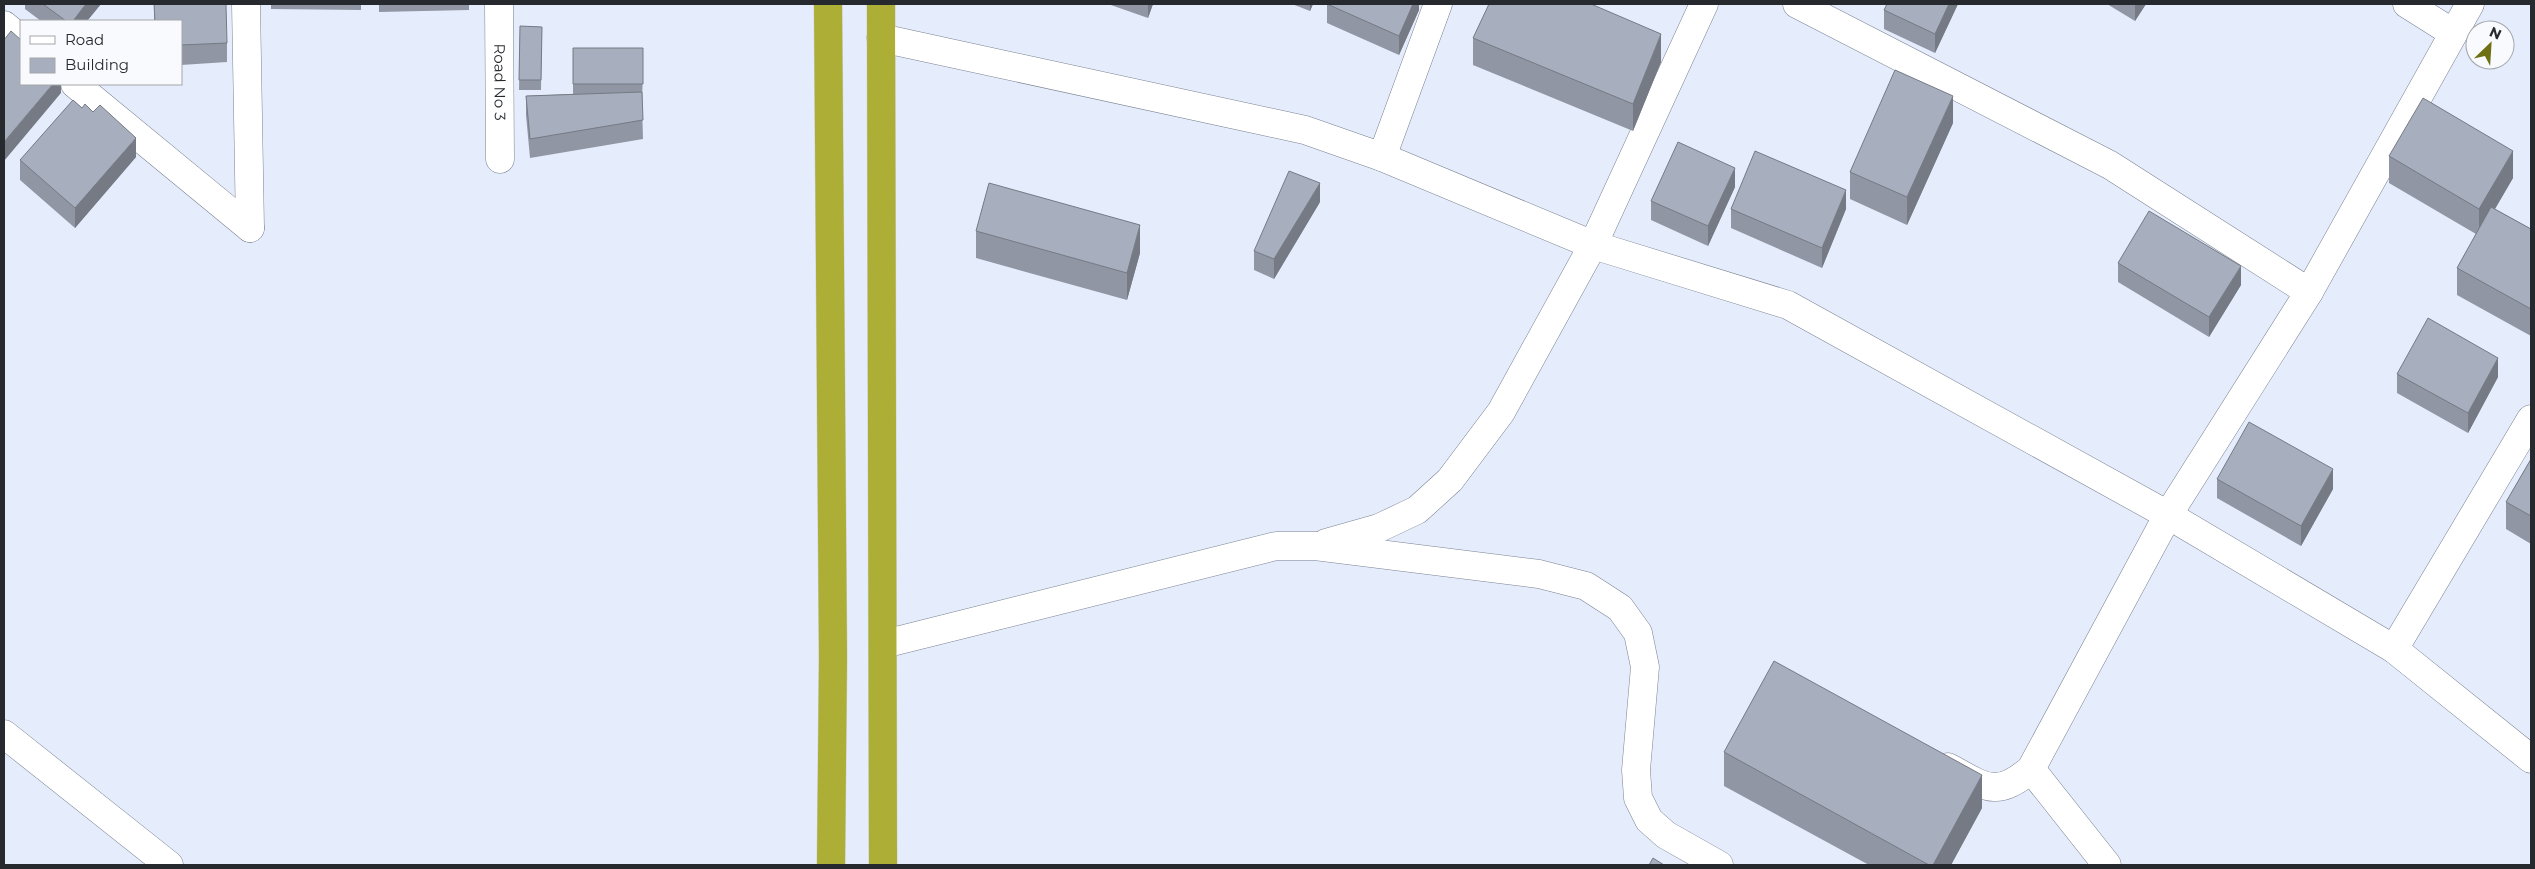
<svg xmlns="http://www.w3.org/2000/svg" width="2535" height="869" font-family="Montserrat,sans-serif">
<style>
.lines{fill:none;stroke-linecap:round;stroke-linejoin:round}
.minor-casing{stroke:#7b8290;stroke-width:29}
.highway-casing{stroke:#cfd0d1;stroke-width:29}
.minor{stroke:#fff;stroke-width:28}
.highway{stroke:#acae36;stroke-width:28}
.wall{fill:#9096a3}
.shaded-wall{fill:#757a84}
.building{fill:#a7aebd;stroke:#757a84}
.labels{text-anchor:middle;stroke-width:5;stroke-linejoin:round;paint-order:stroke}
.street-label{font-size:15px;fill:#26292e;stroke:#f8fafd}
</style>
<rect width="100%" height="100%" fill="#e5edfd"/>
<g class="lines">
<defs>
<g id="minor">
<path d="M246,4l4,224"/>
<path id="s1" d="M499,4l1,155"/>
<path d="M1797,4l313,161 199,127"/>
<path d="M2407,4l46,29"/>
<path d="M4,25l17,14"/>
<path d="M881,38l424,92 77,27 211,88 195,60 380,210 226,134 137,110"/>
<path d="M75,84l175,144"/>
<path d="M1382,157l56,-153"/>
<path d="M1326,543l53,-15 38,-18 33,-30 51,-68 92,-167 111,-241"/>
<path d="M884,644l392,-98h39l224,28 47,12 34,22 18,25 7,34 -9,103 2,28 11,22 17,15 53,30"/>
<path d="M2394,649l137,-230"/>
<path d="M4,734l165,131"/>
<path d="M1948,767c37,20 48,32 83,2l137,-254 141,-223 161,-288"/>
<path d="M2031,769l76,96"/>
</g>
<path id="highway" d="M828,4l5,653 -2,208
M881,4l2,861"/>
</defs>
<!-- minor casing -->
<use href="#minor" class="minor-casing"/>
<!-- highway casing -->
<use href="#highway" class="highway-casing"/>
<!-- minor -->
<use href="#minor" class="minor"/>
<!-- highway -->
<use href="#highway" class="highway"/>
</g>
<!-- wall -->
<path class="wall" d="M25,4h76l-14,17h-46l-16,-12z
M154,4l73,39v19l-46,3v-44h-27z
M271,4h90v6l-90,-1z
M379,4h90v6l-90,2z
M1108,4h45l-5,14z
M1292,4h21l-3,7z
M1327,4h92v6l-20,45 -72,-32z
M1887,4h71l-23,49 -51,-24v-19z
M2107,4h39l-11,17z
M520,26l22,1 -1,63h-22z
M1473,38l188,24 -28,69 -160,-66z
M573,48l70,20 -1,36 1,35 -113,19 -4,-43v-19l47,-2z
M1953,123l-46,102 -57,-26v-27z
M2389,156l124,22 -18,31 36,20v107l-74,-41v-27l19,-34 -87,-51z
M136,157l-61,71 -55,-48v-20z
M1735,187l-27,59 -57,-26v-19z
M1320,202l-46,77 -20,-9v-19z
M1731,209h115l-24,59 -91,-40z
M976,231l164,22 -13,47 -151,-42z
M2118,263l123,22 -32,52 -91,-55z
M2397,374l101,3 -30,56 -71,-40z
M2531,459v85l-25,-15v-27z
M2217,479l116,10 -32,57 -84,-48z
M1724,752l258,56 -31,57h-82l-145,-79z"/>
<!-- shaded-wall -->
<path class="shaded-wall" d="M86,4h15l-14,17h-14z
M1148,4h5l-5,14z
M1310,4h3l-3,7z
M1413,4h6v6l-20,45v-19z
M1949,4h9l-23,49v-19z
M2135,4h11l-11,17z
M1661,34v28l-28,69v-27z
M53,84h8v9l-57,68v-19z
M1953,96v27l-46,102v-28z
M136,138v19l-61,71v-20z
M2513,151v27l-34,58v-27z
M1735,168v19l-27,59v-20z
M1320,183v19l-46,77v-20z
M1846,190v19l-24,59v-20z
M1140,225v28l-13,47v-27z
M2241,266v19l-32,52v-20z
M2498,358v19l-30,56v-20z
M2333,469v20l-32,57v-20z
M1982,775v33l-31,57h-18z"/>
<!-- building -->
<path class="building" d="M43,4h43l-13,17h-7z
M154,4h72l1,39 -46,2v-24h-26z
M1327,4h86l-14,32z
M1489,4h102l70,30 -28,70 -160,-66z
M1887,4h62l-14,30 -51,-24z
M520,26l22,1 -1,53h-22z
M11,31l10,9v44h32l-49,58v-102z
M573,48h70v36h-70z
M1895,70l58,26 -46,101 -57,-25z
M642,92l1,28 -113,19 -4,-43z
M2423,98l90,53 -34,58 -90,-53z
M73,100l9,8 3,-4 8,8 7,-7 36,33 -61,70 -55,-48z
M1678,142l57,26 -27,58 -57,-25z
M1755,151l91,39 -24,58 -91,-39z
M1289,171l31,12 -46,76 -20,-8z
M989,183l151,42 -13,48 -151,-42z
M2491,207l40,22v80l-74,-41z
M2149,211l92,55 -32,51 -91,-54z
M2428,318l70,40 -30,55 -71,-39z
M2249,422l84,47 -32,57 -84,-47z
M2531,459v57l-25,-14z
M1774,661l208,114 -49,90h-4l-205,-113z
M1653,858l11,7h-15z"/>
<g class="labels">
<!-- street labels -->
<g class="street-label">
<text dy="5" stroke="none"><textPath href="#s1" startOffset="78">Road No 3</textPath></text>
</g>
</g>
<!-- border -->
<rect width="2535" height="869" fill="none" stroke="#26292e" stroke-width="10"/>
<!-- legend -->
<rect x="20" y="20" width="162" height="65" fill="#f8fafd" stroke="#a4a6aa"/>
<rect x="30" y="36" width="25" height="8" fill="#ffffff" stroke="#a4a6aa"/>
<text x="65" y="45" font-size="15" fill="#26292e">Road</text>
<rect x="30" y="58" width="25" height="15" fill="#a7aebd" stroke="#a4a6aa"/>
<text x="65" y="70" font-size="15" fill="#26292e">Building</text>
<!-- north arrow -->
<g transform="translate(2490 45) rotate(25)"><circle r="24" fill="#f8fafd" stroke="#a4a6aa"/>
<path d="M0-4L9 19L0 12L-9 19Z" fill="#6f7014"/>
<text y="-8" font-size="14" font-weight="bold" text-anchor="middle" fill="#26292e">N</text>
</g>
</svg>
